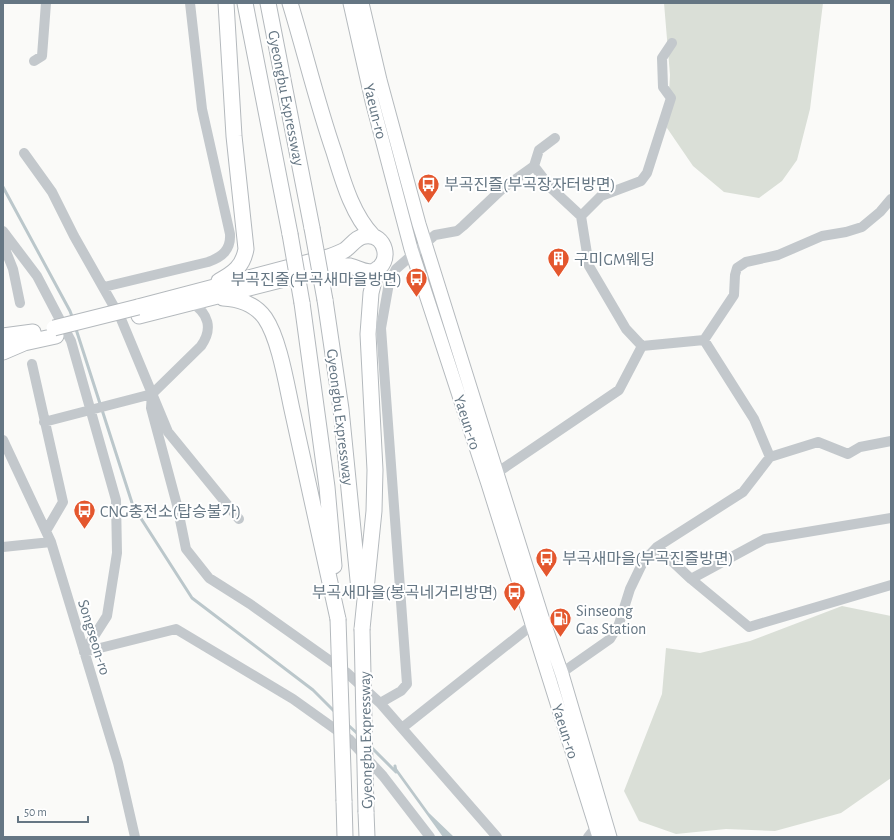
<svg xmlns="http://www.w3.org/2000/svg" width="894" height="840" font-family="'Alegreya Sans','Noto Sans KR',sans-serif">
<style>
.green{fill:#dadfd7}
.water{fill:#bbc7cb}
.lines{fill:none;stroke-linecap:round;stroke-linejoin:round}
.stream{stroke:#bbc7cb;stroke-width:3}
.major-casing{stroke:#b5babe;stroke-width:15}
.highway-casing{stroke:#b4b9bd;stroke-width:17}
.minor{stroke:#c3c8cc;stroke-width:10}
.major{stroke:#fff;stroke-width:13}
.highway{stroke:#fff;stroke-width:15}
.highway-bridge-casing{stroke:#b4b9bd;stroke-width:17;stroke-linecap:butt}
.highway-bridge{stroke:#fff;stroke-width:15}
.labels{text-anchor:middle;stroke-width:4;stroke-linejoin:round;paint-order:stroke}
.street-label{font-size:16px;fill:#657683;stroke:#fff}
.poi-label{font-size:16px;fill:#657683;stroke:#fff;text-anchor:start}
</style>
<rect width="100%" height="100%" fill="#fafaf8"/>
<!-- green -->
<path class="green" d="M664,3h159l-13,106 -13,51 -15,21 -23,17 -35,-6 -31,-26 -26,-38 3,-53z
M842,606l49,10v162l-50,35 -66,18 -49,-2 -50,5 -37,-13 -15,-30 38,-97 4,-46 34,5 50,-12z"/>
<!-- water -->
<path class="water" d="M395,766l34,47 25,24h-11l-47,-65z"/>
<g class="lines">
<!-- stream -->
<path class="stream" d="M3,187l67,124 3,8
M75,326l58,180 59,92 121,92 23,23
M347,724l12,11
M370,746l26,26 -1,-6"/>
<defs>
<path id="major" d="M350,3l22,98 39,148 77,235 111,353
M362,3l18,77 39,144 123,393 20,57 48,163"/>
<path id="highway" d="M245,3l45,231
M268,3l44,225
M290,3c15,49 27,100 44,149 9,29 18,62 39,84
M219,281c15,-8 24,-15 27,-32l-12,-113 -8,-133
M223,298c17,1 32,6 42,20 15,22 22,70 28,96 15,69 30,137 45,205
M325,300l16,109 18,181
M302,303l25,184 7,79
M138,307l190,-50c6,-2 12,-4 17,-7 7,-5 11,-13 20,-14 21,-3 28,27 9,35 -9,3 -15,-3 -24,-5 -6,-1 -12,0 -18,1l-193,49
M3,336l30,-4
M3,352l21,-9 32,-7
M362,629l12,-118 1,-41 -7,-136 3,-41 6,-24
M344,801l1,36
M366,812l1,25"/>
</defs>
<!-- major casing -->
<use href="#major" class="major-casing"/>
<!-- highway casing -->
<use href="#highway" class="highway-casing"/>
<!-- minor -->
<path class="minor" d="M34,61l8,-5 4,-53
M24,153l28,39 22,44 47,83 47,113 71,87
M534,166l17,22 30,28
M3,231l34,45 34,65 45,159 1,53 -10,63 -23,36
M3,244l10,25 7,34
M104,287l104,-25c14,-5 23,-12 22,-28l-28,-125 -12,-106
M642,346l-16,-17 -37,-63 -8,-50 20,-20 40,-15 6,-8 24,-75 -8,-11 -1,-29 10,-15
M32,364l31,138 -17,29
M152,394l-1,14 26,97 9,44 23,29 41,26 96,68 34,31 117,134
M44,422l108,-28 49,-48c12,-17 8,-33 -10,-43
M3,440l48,102 67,221 17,74
M770,457l48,-15 30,12 12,-7 31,-6
M498,472l121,-82 23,-44 62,-6
M3,547l48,-5
M657,547l34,32 74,-40 126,-21
M691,579l58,48 142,-42
M84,652l92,-23 117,70 56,40 34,37 47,61
M550,681l60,-42 9,-15 11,-35 13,-27 14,-15 86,-55 27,-35 -16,-38 -50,-79 30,-45 1,-20 2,-7 9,-6 32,-7 44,-19 24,-4 16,-5 18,-15 11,-13
M380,703l21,-12 6,-7 -26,-356 8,-45 7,-14 39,-34 22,-4 6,-5 39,-37 32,-23 5,-16 16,-12
M402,728l130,-103
M588,837l8,-10"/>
<!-- major -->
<use href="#major" class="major"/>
<!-- highway -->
<use href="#highway" class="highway"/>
<defs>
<path id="highway-bridge" d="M312,228l13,72
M290,234l12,69
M54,328l84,-21
M338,619l6,182
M362,629l4,183"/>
</defs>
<!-- highway-bridge casing -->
<use href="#highway-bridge" class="highway-bridge-casing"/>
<!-- highway-bridge -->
<use href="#highway-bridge" class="highway-bridge"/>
</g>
<!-- icons -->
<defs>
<symbol id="bus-pin" viewBox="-11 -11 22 30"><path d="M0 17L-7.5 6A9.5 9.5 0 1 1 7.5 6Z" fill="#e4572e" stroke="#fff"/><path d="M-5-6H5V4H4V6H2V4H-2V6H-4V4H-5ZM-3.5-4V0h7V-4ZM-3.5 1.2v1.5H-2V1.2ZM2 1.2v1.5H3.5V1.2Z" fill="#fff"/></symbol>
<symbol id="building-pin" viewBox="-11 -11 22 30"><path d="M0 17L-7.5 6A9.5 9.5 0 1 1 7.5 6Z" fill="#e4572e" stroke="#fff"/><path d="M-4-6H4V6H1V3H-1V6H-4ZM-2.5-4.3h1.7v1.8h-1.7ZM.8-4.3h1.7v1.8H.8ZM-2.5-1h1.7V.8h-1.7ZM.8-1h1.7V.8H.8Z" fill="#fff"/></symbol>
<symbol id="fuel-pin" viewBox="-11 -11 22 30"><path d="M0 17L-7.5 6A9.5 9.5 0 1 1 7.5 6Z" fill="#e4572e" stroke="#fff"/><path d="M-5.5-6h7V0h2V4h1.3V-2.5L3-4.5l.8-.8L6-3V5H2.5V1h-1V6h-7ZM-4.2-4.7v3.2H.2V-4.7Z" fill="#fff"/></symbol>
</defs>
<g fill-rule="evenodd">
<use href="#bus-pin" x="416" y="172" width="25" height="34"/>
<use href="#building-pin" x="546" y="246" width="25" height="34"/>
<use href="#bus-pin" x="404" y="266" width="25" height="34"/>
<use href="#bus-pin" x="72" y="498" width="25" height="34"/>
<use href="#bus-pin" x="534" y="546" width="25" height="34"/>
<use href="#bus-pin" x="502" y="580" width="25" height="34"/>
<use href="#fuel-pin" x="548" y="606" width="25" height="34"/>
</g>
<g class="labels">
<!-- street labels -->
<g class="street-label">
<text transform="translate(287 98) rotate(79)" y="6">Gyeongbu Expressway</text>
<text transform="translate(376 111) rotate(76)" y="6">Yaeun-ro</text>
<text transform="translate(341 417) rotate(83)" y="6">Gyeongbu Expressway</text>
<text transform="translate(468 422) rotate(72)" y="6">Yaeun-ro</text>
<text transform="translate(95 637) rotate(73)" y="6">Songseon-ro</text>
<text transform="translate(566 731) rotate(72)" y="6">Yaeun-ro</text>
<text transform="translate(365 740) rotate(-91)" y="6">Gyeongbu Expressway</text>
</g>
<!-- poi labels -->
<g class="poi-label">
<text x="444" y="190">부곡진즐(부곡장자터방면)</text>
<text x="574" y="265">구미GM웨딩</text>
<text x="402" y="285" text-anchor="end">부곡진줄(부곡새마을방면)</text>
<text x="100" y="517">CNG충전소(탑승불가)</text>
<text x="562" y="564">부곡새마을(부곡진즐방면)</text>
<text x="498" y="598" text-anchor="end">부곡새마을(봉곡네거리방면)</text>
<text x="576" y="616">Sinseong<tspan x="576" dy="18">Gas Station</tspan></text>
</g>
</g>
<!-- border -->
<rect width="894" height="840" fill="none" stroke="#657683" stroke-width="8"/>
<!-- scale -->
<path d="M18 816v6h70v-6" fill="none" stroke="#657683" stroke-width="2"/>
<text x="24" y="816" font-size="12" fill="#657683" stroke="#ffffff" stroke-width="3" paint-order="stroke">50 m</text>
</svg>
